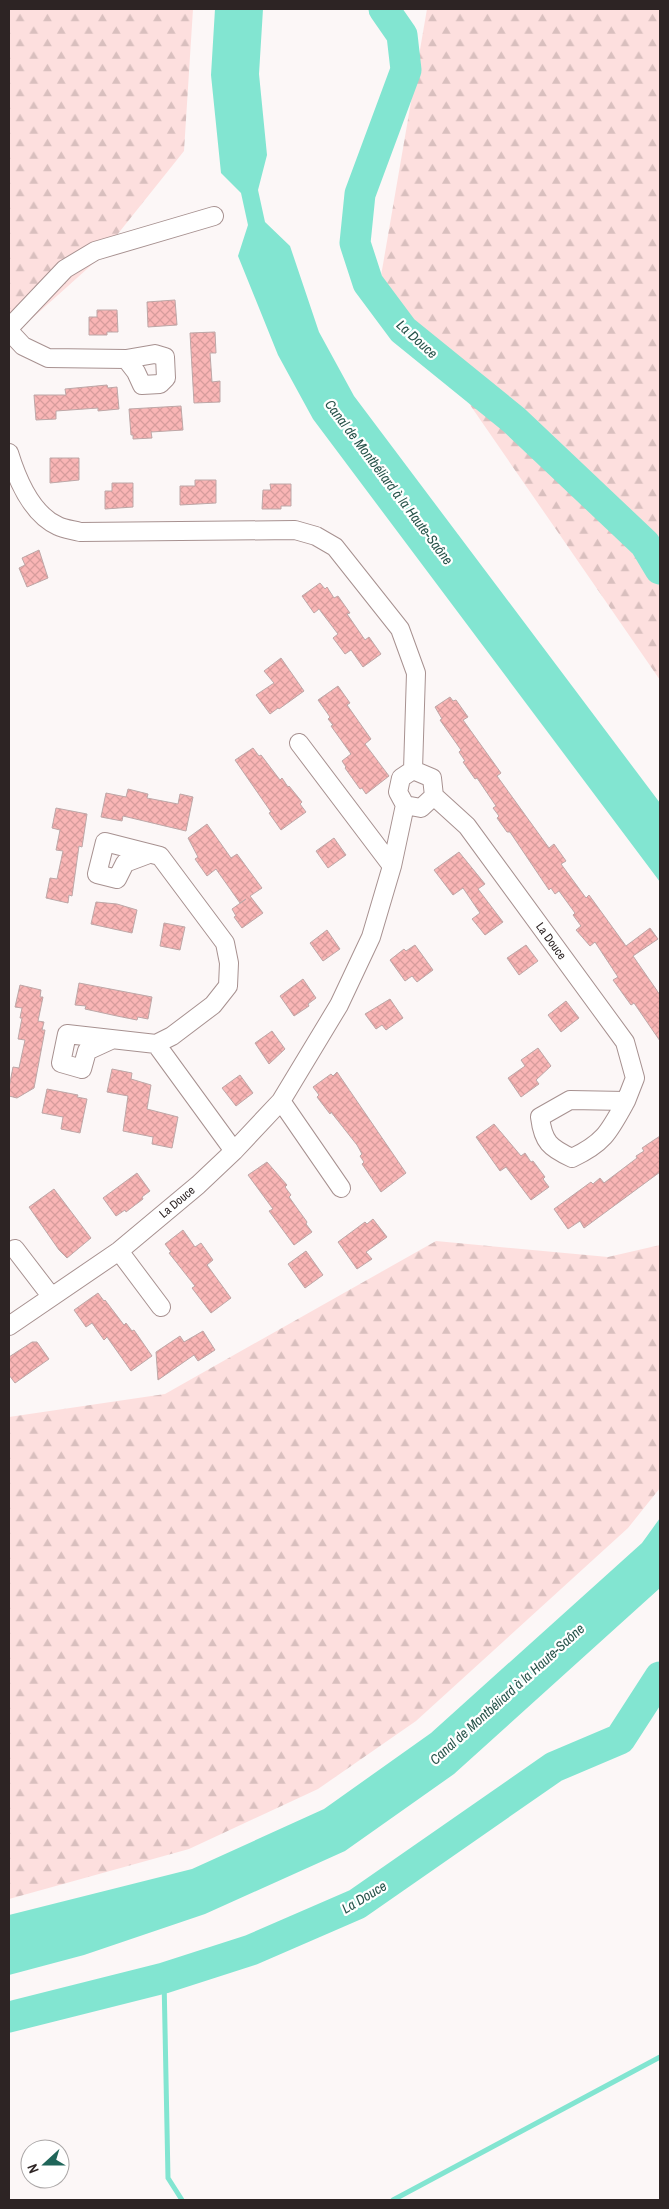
<svg xmlns="http://www.w3.org/2000/svg" width="669" height="2209" font-family="'Archivo Narrow',sans-serif">
<style>
.forest{fill:url(#forest-firs)}
.water{fill:#82e5d1}
.lines{fill:none;stroke-linecap:round;stroke-linejoin:round}
.stream{stroke:#82e5d1;stroke-width:5}
.river{stroke:#82e5d1;stroke-width:31}
.building{fill:url(#building-cross-hatch);stroke:#bea7a7}
.minor-casing{stroke:#a79190;stroke-width:20}
.minor{stroke:#fff;stroke-width:18}
.labels{text-anchor:middle;stroke-width:4.5;stroke-linejoin:round;paint-order:stroke}
.street-label{font-size:12px;fill:#2d2424;stroke:#fff}
.water-label{font-size:14px;font-style:italic;fill:#28544b;stroke:#fff}
</style>
<defs>
<pattern id="forest-firs" width="22" height="20" patternUnits="userSpaceOnUse" patternTransform="scale(1.25)"><rect width="22" height="20" fill="#fddfde"/><path d="M5 1l3.5 6h-7zM16 11l3.5 6h-7z" fill="#d9bfbe"/></pattern>
<pattern id="building-cross-hatch" width="8" height="8" patternUnits="userSpaceOnUse" patternTransform="scale(1.25)"><rect width="8" height="8" fill="#f9b5b5"/><path d="M0 0l8 8M0 8l8-8" fill="none" stroke="#d69c9c"/></pattern>
</defs>
<rect width="100%" height="100%" fill="#fcf7f7"/>
<!-- forest -->
<path class="forest" d="M9,9h184l-9,142 -87,109 -88,79z
M427,9h233v671l-279,-404z
M436,1241l172,16 52,-12v243l-32,40 -212,193 -98,68 -129,60 -180,50v-482l156,-23z"/>
<!-- water -->
<path class="water" d="M215,9h48l-4,65 8,81 -9,35 7,32 25,24 29,86 35,64 306,407v79l-347,-463 -35,-64 -40,-99 10,-31 -7,-32 -20,-20 -10,-98z
M660,1518v70l-206,186 -109,77 -140,63 -121,41 -75,20v-60l183,-46 132,-60 107,-76 211,-190z"/>
<g class="lines">
<!-- stream -->
<path class="stream" d="M164,1978l4,200 14,22
M393,2200l267,-143"/>
<!-- river -->
<path class="river" d="M384,9l18,26 4,35 -46,124 -5,49 13,40 35,47 111,90 131,124 15,25
M9,2017l155,-39 87,-28 106,-46 197,-137 66,-28 40,-62"/>
</g>
<!-- building -->
<path class="building" d="M175,300l2,25 -29,2 -1,-25z
M97,310h20l1,22h-11v3h-18v-18h8z
M215,332l1,21h-6l2,29 8,-1v21l-26,1 -4,-70z
M107,385l1,3 9,-1 2,22 -21,2v-3l-42,3v8l-20,1 -2,-25h32l-1,-6z
M181,406l2,24 -32,2 1,6 -19,1v-4h-2l-2,-26z
M50,458h29v22l-29,3z
M195,480h21v23l-36,2v-19h15z
M112,483h21v24l-28,2v-18h7z
M270,484h21v22h-10v3h-19l1,-19h8z
M39,550l9,28 -21,9 -8,-19 6,-3 -3,-7z
M320,583l5,6 2,-2 7,11 4,-2 12,17 -3,1 18,26 4,-3 12,17 -18,13 -12,-17 -6,4 -12,-16 5,-4 -19,-25 -5,4 -12,-17z
M281,658l23,33 -25,18 -1,-1 -8,6 -14,-19 18,-12 -10,-12z
M338,686l12,17 -3,2 24,34 -6,5 24,32 -23,18 -4,-6 -2,1 -15,-21 1,-1 -4,-6 9,-7 -20,-28 2,-1 -5,-6 2,-2 -12,-17z
M450,697l3,4 3,-1 12,17 -5,3 38,53 -4,3 52,72 5,-4 12,17 -5,3 25,34 3,-3 37,51 24,-18 8,11 -25,17 27,39v46l-26,-38 -3,2 -18,-25 5,-3 -23,-35 -5,4 -14,-16 5,-4 -8,-11 2,-2 -16,-22 -4,3 -4,-6 -2,2 -39,-58h-3l-10,-14 2,-2 -6,-8 3,-2 -19,-28 -2,1 -12,-17 2,-1 -6,-9 2,-2 -21,-30 2,-1 -7,-12z
M253,748l6,8 2,-1 19,25 2,-2 6,9 1,-1 13,16 -2,2 6,8 -25,18 -12,-17 2,-1 -36,-52z
M128,789l20,5 -1,4 31,6 2,-10 13,3 -7,34 -63,-15 -1,5 -21,-4 5,-24 20,4z
M56,808l31,6 -5,33 -3,-1 -7,50 -3,-1 -1,8 -22,-5 4,-20 7,1 6,-28 -7,-1 4,-20 -8,-2z
M207,824l24,34 6,-4 25,34 -12,8 13,17 -21,15 -8,-11 2,-1 -4,-7 14,-10 -6,4 -24,-34 -9,7 -12,-17 3,-2 -10,-19z
M334,838l12,17 -18,13 -12,-17z
M459,852l26,32 -7,5 25,33 -18,13 -13,-16 8,-6 -17,-25 -10,7 -19,-25z
M96,902l21,2 20,6 -5,23 -41,-9z
M164,923l21,4 -5,23 -20,-4z
M327,930l13,19 -17,12 -13,-18z
M415,945l18,25 -16,12 -5,-6 -7,5 -15,-21 14,-11 2,2z
M526,945l12,16 -19,14 -12,-17z
M303,979l13,19 -8,6 1,2 -15,10 -14,-20z
M79,983l73,14 -4,22 -10,-2 -1,3 -20,-4 -32,-7 1,-3 -11,-1z
M20,985l21,5 -1,7h3l-5,24 6,1 -2,8h3l-11,58 -17,10 -8,-2v-8l4,-21 6,1 6,-28 -7,-1 4,-21h-2l2,-10 -7,-1z
M390,999l13,19 -17,12 -4,-5 -6,4 -11,-15z
M566,1001l13,17 -18,14 -13,-17z
M272,1031l13,18 -16,15 -14,-21z
M538,1048l13,18 -15,14 3,4 -18,13 -13,-19 17,-12 -4,-6z
M112,1069l20,4 -1,6 20,6 -4,24 31,8 -6,31 -20,-4 1,-7 -30,-6 5,-35 -21,-4z
M337,1072l69,101 -25,19 -19,-28 2,-2 -4,-6 2,-2 -5,-9 -26,-33 -1,2 -13,-17 2,-2 -6,-8 18,-13 2,2z
M240,1075l13,18 -17,13 -14,-18z
M47,1089l31,6 -1,2 10,2 -7,34 -19,-4 2,-12 -21,-4z
M494,1124l27,32 4,-3 6,9 2,-1 12,16 -2,2 6,8 -18,13 -25,-33 -6,4 -24,-34z
M660,1136v36l-76,56 -4,-7 -12,8 -14,-20 37,-27 2,2 7,-6 4,5 33,-25 -1,-2 8,-5 -2,-3z
M267,1162l20,23 -2,2 6,8 -2,2 18,25 -1,2 6,8 -18,13 -25,-34 4,-2 -25,-34z
M137,1173l13,18 -8,6 1,2 -17,13 -1,-2 -9,6 -13,-18z
M54,1189l37,49 -24,20 -8,-8 -30,-43z
M373,1219l14,18 -21,15 6,7 -15,10 -19,-27 27,-20 2,2z
M183,1230l12,17 6,-4 12,17 -6,5 24,33 -20,15 -19,-25 3,-2 -26,-33 2,-1 -6,-8z
M306,1251l17,24 -18,13 -17,-24z
M98,1293l6,8 1,-1 19,25 2,-2 6,8 2,-1 18,26 -21,15 -24,-34 -3,3 -12,-17 -6,4 -12,-17z
M203,1331l12,19 -17,11 -4,-6 -36,25 -2,-28 24,-16 4,6z
M32,1342h5l12,17 -34,24 -6,-8v-18z"/>
<g class="lines">
<defs>
<path id="minor" d="M9,328l56,-59 30,-18 119,-35
M9,331l14,15 25,12 78,1 29,-5 10,3 1,21 -6,6 -18,1 -6,-13 -10,-13
M9,453c8,26 22,61 49,73 6,3 15,4 22,6l215,-2 21,6 19,11 65,82 16,44 -3,97
M299,743l93,123
M413,770l19,8 2,18 -13,12 -16,-3 -7,-13 3,-14z
M434,796l33,30 158,216 10,36 -9,23 -56,-1 -30,17c3,25 10,31 32,41 32,-15 37,-26 54,-57
M149,854l-24,9 -8,16 -20,-5 8,-32 55,14 65,87 4,20 -1,23 -15,19 -41,31 -16,8
M111,1040l-24,11 -5,18 -21,-6 6,-29 89,10 78,107
M281,1101l60,87
M15,1249l36,47
M119,1251l42,56
M9,1326l110,-75 79,-66 36,-34 47,-50 58,-96 32,-68 21,-71 13,-61"/>
</defs>
<!-- minor casing -->
<use href="#minor" class="minor-casing"/>
<!-- minor -->
<use href="#minor" class="minor"/>
</g>
<g class="labels">
<!-- street labels -->
<g class="street-label">
<text transform="translate(551 941) rotate(54)" y="4">La Douce</text>
<text transform="translate(177 1202) rotate(-40)" y="4">La Douce</text>
</g>
<!-- water labels -->
<g class="water-label">
<text transform="translate(417 339) rotate(42)" y="5">La Douce</text>
<text transform="translate(389 482) rotate(53)" y="5">Canal de Montbéliard à la Haute-Saône</text>
<text transform="translate(507 1694) rotate(-42)" y="5">Canal de Montbéliard à la Haute-Saône</text>
<text transform="translate(364 1897) rotate(-31)" y="5">La Douce</text>
</g>
</g>
<!-- border -->
<rect width="669" height="2209" fill="none" stroke="#2d2424" stroke-width="20"/>
<!-- north arrow -->
<g transform="translate(45 2164) rotate(249)"><circle r="24" fill="#ffffff" stroke="#aba7a7"/>
<path d="M0-4L9 19L0 12L-9 19Z" fill="#20665a"/>
<text y="-8" font-size="14" font-weight="bold" text-anchor="middle" fill="#2d2424">N</text>
</g>
</svg>
